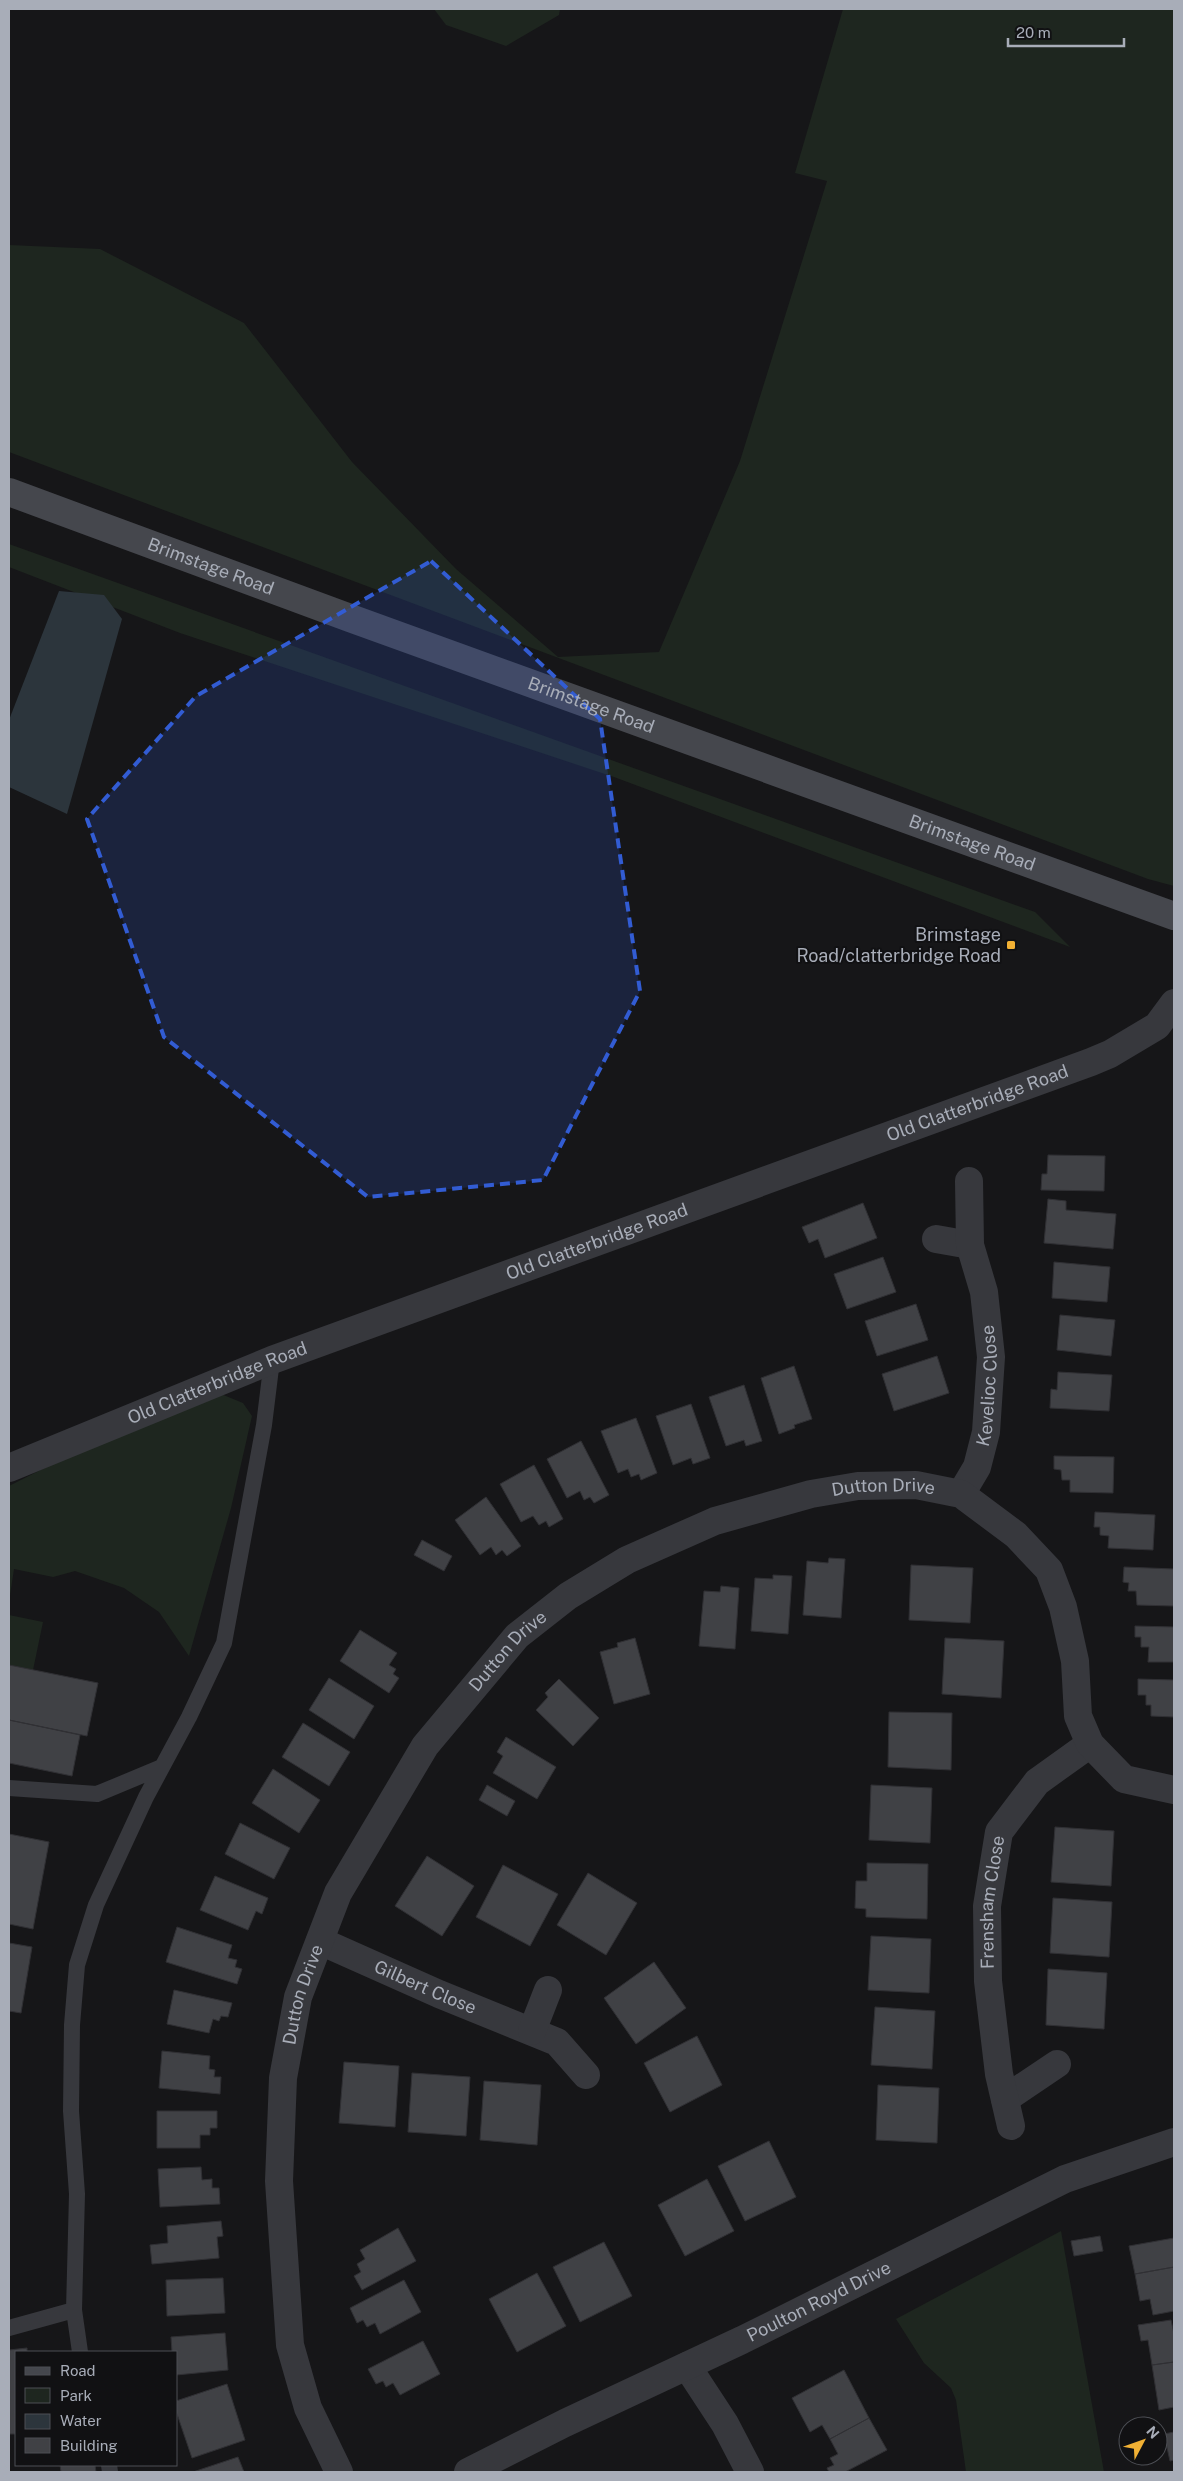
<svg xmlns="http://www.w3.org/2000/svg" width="1183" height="2481" font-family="'Public Sans',sans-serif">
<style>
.green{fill:#1e261f}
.water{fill:#2c353c}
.building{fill:#404145;stroke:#303034}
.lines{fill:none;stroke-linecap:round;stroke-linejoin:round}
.service{stroke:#37383d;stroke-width:16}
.minor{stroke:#37383d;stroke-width:28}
.secondary{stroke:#45474d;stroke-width:28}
.marked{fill:#325cd3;fill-opacity:0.2;stroke:#325cd3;stroke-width:4;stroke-dasharray:10 6;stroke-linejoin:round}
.poi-dot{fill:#f2b134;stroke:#111113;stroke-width:2}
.labels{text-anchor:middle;stroke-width:4;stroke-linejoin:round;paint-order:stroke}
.street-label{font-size:18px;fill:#a8adb8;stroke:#111113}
.poi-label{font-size:18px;fill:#a8adb8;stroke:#111113;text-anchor:end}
</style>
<rect width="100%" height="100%" fill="#161618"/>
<!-- green -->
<path class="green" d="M434,9h126l-1,6 -53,31 -60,-21z
M843,9h331v877l-26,-7 -1139,-427v-207l91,4 144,74 108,139 104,107 102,88 101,-5 81,-191 87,-280 -32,-8z
M9,544l1026,368 35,35 -456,-170 -434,-144 -171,-66z
M221,1394l22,9 9,13 -21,92 -42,148 -30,-44 -35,-24 -49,-17 -22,6 -39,-8 -5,33v-116l83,-42z
M9,1615l34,7 -10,48 -24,-5z
M1061,2231l43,241h-138l-10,-72 -5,-12 -27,-25 -28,-44z"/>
<!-- water -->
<path class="water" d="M59,591l45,4 18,24 -55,195 -58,-27v-67z"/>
<!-- building -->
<path class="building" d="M1048,1155l57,1 -1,35 -63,-1 1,-16h5z
M1048,1199l18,2v9l50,4 -3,35 -69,-6z
M863,1203l14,35 -52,20 -7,-19 -9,4 -7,-16z
M883,1257l13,35 -49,17 -13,-35z
M1054,1262l56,5 -3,35 -55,-4z
M916,1304l12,36 -51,16 -12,-35z
M1060,1315l55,5 -4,36 -54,-6z
M937,1356l12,37 -55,18 -12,-37z
M794,1366l18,53 -18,6 1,3 -16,6 -18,-56z
M1058,1372l54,3 -3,36 -59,-3 1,-19 6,1z
M744,1385l18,56 -16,5 -2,-6 -18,6 -17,-49z
M691,1404l19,54 -17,6 -2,-6 -18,7 -17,-49z
M636,1418l21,55 -16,7 -2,-6 -8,3 -3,-8 -10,4 -17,-42z
M581,1441l28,54 -15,8 -4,-6 -6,3 -4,-9 -13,7 -20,-39z
M1054,1456l60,1 -1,36 -43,-1v-12h-8l-1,-10 -7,-1z
M534,1465l29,54 -14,8 -3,-6 -7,4 -6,-9 -12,6 -21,-38z
M486,1497l35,49 -14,10 -5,-6 -6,5 -5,-8 -11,8 -25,-35z
M1095,1512l60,3 -2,35 -45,-2 1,-12 -9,-1v-8h-6z
M422,1540l30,16 -8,15 -30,-16z
M829,1558l16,1 -4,59 -38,-3 4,-54 21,2z
M911,1565l62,3 -3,55 -61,-3z
M1124,1567l50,2v37l-37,-1 -1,-14h-8l1,-8 -6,-1z
M773,1575l19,1 -4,58 -37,-3 4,-53 18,1z
M721,1586l18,2 -4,61 -36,-3 5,-55 16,1z
M1135,1626l39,1v35h-26l1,-15h-8v-10h-6z
M360,1630l37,23 -8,12 7,4 -3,5 6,4 -10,15 -49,-32z
M635,1638l15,56 -36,10 -14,-52 18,-5 -1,-4z
M945,1638l59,3 -3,57 -59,-4z
M9,1665l89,18 -11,53 -78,-16z
M329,1678l45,28 -20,33 -45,-29z
M559,1679l40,39 -26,28 -37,-36 12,-13 -3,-4z
M1138,1679l36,1v37l-23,-1v-11h-5v-10h-8z
M889,1712l63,1 -1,57 -63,-3z
M9,1720l71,15 -8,41 -63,-13z
M303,1723l47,29 -21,34 -47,-29z
M506,1737l50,30 -19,32 -44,-26 10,-17 -6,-4z
M273,1769l47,31 -21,33 -47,-30z
M487,1785l28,16 -8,15 -28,-16z
M871,1785l61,3 -2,55 -61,-3z
M240,1823l50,25 -16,31 -49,-25z
M1055,1827l59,4 -3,55 -60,-4z
M9,1834l40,8 -16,87 -24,-5z
M427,1856l47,30 -32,50 -47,-30z
M867,1863l61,1 -1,55 -61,-2v-8l-11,-1 1,-27h11z
M503,1865l55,29 -28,52 -54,-29z
M588,1873l49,30 -31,52 -49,-30z
M215,1876l53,22 -6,16 -6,-3 -8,19 -48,-20z
M1053,1898l59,4 -3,55 -59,-4z
M177,1927l55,18 -4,13 9,2 -2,7 7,2 -5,15 -71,-22z
M871,1936l60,3 -2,54 -61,-3z
M9,1943l23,4 -11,66 -12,-2z
M654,1962l32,46 -50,36 -32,-46z
M1048,1969l59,4 -3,56 -58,-4z
M174,1990l58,13 -4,14 -7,-1 -2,5 -6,-2 -4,14 -42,-9z
M875,2007l60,4 -3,58 -61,-4z
M697,2036l25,49 -52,27 -26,-49z
M162,2051l48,5 -1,13 6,1 -1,7h7l-1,17 -61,-6z
M344,2062l55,4 -4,61 -56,-4z
M412,2073l58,4 -4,59 -58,-4z
M484,2081l57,4 -4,60 -57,-5z
M878,2085l61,3 -2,55 -61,-3z
M157,2111h60v17h-7v7h-10v13h-43z
M769,2141l27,56 -51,24 -27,-55z
M201,2167l1,13 10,-1v9h7l1,16 -60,3 -2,-38z
M707,2179l27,52 -49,25 -27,-51z
M221,2221l2,15 -6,1 2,21 -67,6 -2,-19 18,-2 -1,-17z
M398,2228l18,33 -54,29 -8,-14 7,-4 -4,-8 8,-5 -5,-9z
M1100,2236l3,15 -29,5 -3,-15z
M1174,2238v29l-39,7 -6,-28z
M604,2242l28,54 -52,26 -27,-55z
M1174,2267v44l-21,4 -3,-16 -10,2 -5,-27z
M537,2273l29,53 -49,26 -28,-53z
M223,2278l2,35 -58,3 -1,-36z
M404,2280l17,32 -41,22 -5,-11 -8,4 -4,-7 -6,3 -7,-15z
M1171,2320l3,14v28l-22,3 -4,-25 -7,1 -3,-16z
M225,2333l3,37 -52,5v-23h-4l-1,-15z
M423,2341l17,33 -40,21 -7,-12 -7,4 -3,-6 -7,3 -8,-15z
M27,2348v4h-11v82h-7v-84z
M1174,2362v45l-15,3 -7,-45z
M844,2370l25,48 -39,21 -8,-14 -12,7 -18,-34z
M227,2384l18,56 -53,18 -16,-47v-10z
M869,2418l18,32 -42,22h-16l-2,-4 7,-3 -4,-7 8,-4 -8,-15z
M1174,2432v28l-4,1 -6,-27z
M238,2457l6,15h-51z
M60,2465h35l1,7h-35z"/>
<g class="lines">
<!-- service -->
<path class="service" d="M9,1788l88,6 65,-27
M9,2328l65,-18
M80,2352l-6,-42 3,-116 -6,-83 1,-86 5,-60 19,-60 50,-108 43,-80 35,-74 40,-218 8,-65
M109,2465l1,7"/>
<!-- minor -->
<g class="minor">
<path d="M936,1239l34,6"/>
<path id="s1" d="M9,1468l263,-108 819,-298 19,-8 47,-28 17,-23"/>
<path id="s2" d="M961,1494l16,-27 9,-35 5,-75 -7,-65 -14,-47 -1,-64"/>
<path id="s3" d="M320,1941l119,53 118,48 29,33"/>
<path d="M532,2031l16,-41"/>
<path d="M1005,2099l52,-35"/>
<path id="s4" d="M1011,2126l-12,-52 -11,-93 -1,-75 12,-74 38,-50 53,-38"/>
<path d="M687,2366l38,58 25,48"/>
<path id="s5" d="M339,2472l-31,-64 -18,-63 -11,-164 4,-103 15,-81 40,-104 87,-147 92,-110 51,-40 59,-36 88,-39 96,-27 47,-8 58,-1 45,9 55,41 33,35 14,37 12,54 3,55 12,28 34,35 50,11"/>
<path id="s6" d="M468,2472l97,-49 177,-83 323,-161 109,-37"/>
</g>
<!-- secondary -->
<path class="secondary" id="s7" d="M9,492l341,126 824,298"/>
</g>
<!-- marked area -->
<path class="marked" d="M431,561l169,158 40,272 -97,189 -175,17 -204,-160 -77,-218 109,-123z"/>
<!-- markers -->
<rect class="poi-dot" x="1006" y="940" width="10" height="10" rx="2.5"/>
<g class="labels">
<!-- street labels -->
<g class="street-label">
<text dy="6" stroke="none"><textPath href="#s7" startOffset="215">Brimstage Road</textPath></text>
<text dy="6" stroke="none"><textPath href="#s7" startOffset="620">Brimstage Road</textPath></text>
<text dy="6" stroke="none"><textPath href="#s7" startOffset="1025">Brimstage Road</textPath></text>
<text dy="6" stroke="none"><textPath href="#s1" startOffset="1035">Old Clatterbridge Road</textPath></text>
<text dy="6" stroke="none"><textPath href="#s1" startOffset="630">Old Clatterbridge Road</textPath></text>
<text dy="6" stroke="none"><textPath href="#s1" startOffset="225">Old Clatterbridge Road</textPath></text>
<text dy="6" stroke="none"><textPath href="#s2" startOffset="114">Kevelioc Close</textPath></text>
<text dy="6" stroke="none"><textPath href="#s5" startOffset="1315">Dutton Drive</textPath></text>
<text dy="6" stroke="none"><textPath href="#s5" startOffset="895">Dutton Drive</textPath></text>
<text dy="6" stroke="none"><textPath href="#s4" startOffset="226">Frensham Close</textPath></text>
<text dy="6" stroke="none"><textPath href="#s3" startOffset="115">Gilbert Close</textPath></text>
<text dy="6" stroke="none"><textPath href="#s5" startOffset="490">Dutton Drive</textPath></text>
<text dy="6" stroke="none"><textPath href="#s6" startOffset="390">Poulton Royd Drive</textPath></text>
</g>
<!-- poi labels -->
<g class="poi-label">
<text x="1001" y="941">Brimstage<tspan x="1001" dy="21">Road/clatterbridge Road</tspan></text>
</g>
</g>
<!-- border -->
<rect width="1183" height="2481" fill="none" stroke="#a8adb8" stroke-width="20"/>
<!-- legend -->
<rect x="15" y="2351" width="162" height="115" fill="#111113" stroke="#4d4f55"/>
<rect x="25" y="2367" width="25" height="8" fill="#45474d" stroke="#4d4f55"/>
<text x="60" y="2376" font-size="15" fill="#a8adb8">Road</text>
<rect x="25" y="2388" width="25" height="15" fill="#1e261f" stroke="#4d4f55"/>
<text x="60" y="2401" font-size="15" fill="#a8adb8">Park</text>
<rect x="25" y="2414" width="25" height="15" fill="#2c353c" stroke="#4d4f55"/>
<text x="60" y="2426" font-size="15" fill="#a8adb8">Water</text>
<rect x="25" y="2438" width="25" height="15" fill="#404145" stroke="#4d4f55"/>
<text x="60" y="2451" font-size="15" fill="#a8adb8">Building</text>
<!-- north arrow -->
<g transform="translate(1143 2441) rotate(49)"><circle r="24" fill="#111113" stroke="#4d4f55"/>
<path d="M0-4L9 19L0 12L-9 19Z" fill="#f2b134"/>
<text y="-8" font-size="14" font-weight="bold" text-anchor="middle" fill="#a8adb8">N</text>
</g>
<!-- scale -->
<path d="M1008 38v8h116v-8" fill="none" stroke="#a8adb8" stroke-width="2.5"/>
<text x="1016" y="38" font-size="15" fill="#a8adb8" stroke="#111113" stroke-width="4" paint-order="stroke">20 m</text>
</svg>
